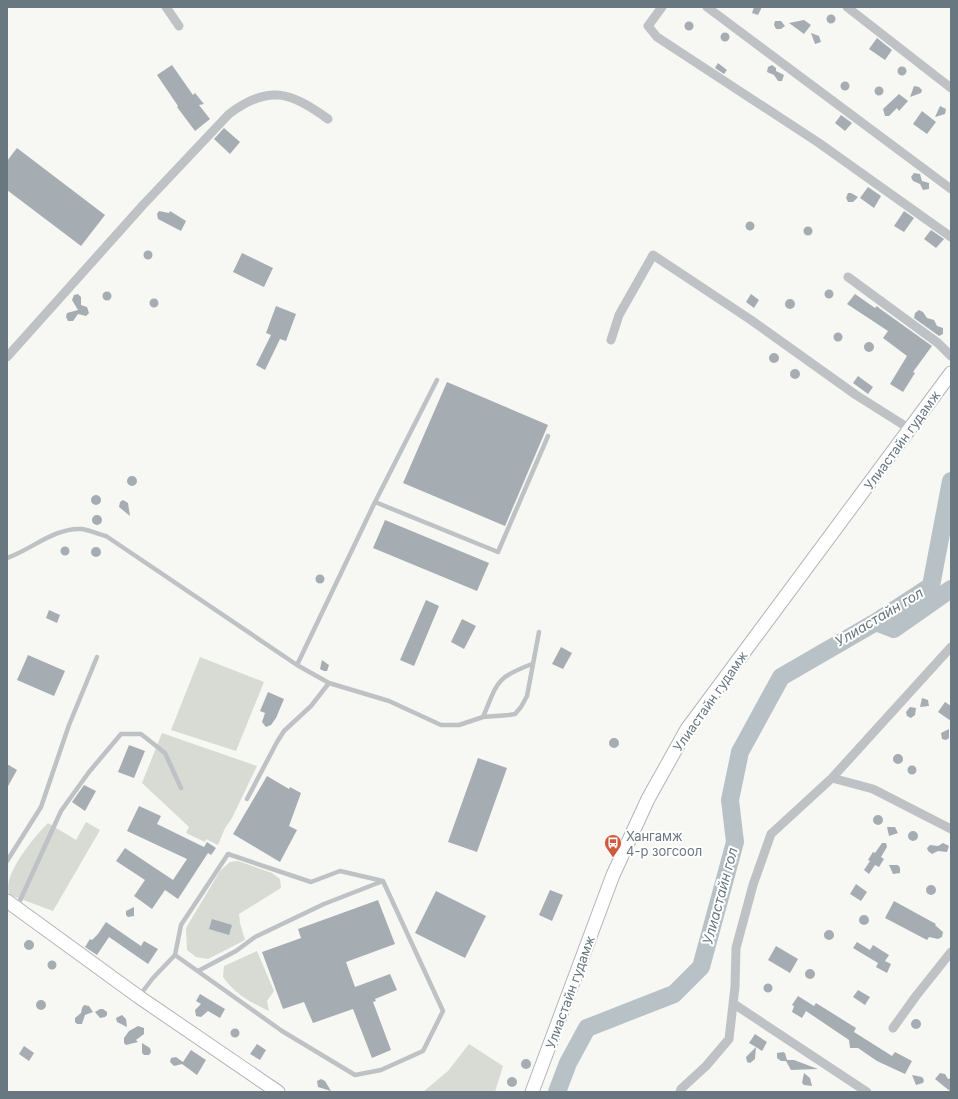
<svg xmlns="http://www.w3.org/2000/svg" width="958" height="1099" font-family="Inter,sans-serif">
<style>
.green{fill:#d7dbd4}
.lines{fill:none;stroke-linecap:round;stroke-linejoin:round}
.river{stroke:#b8c2c6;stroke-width:18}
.building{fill:#a6adb2}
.secondary-casing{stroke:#b1b6b9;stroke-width:15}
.lane{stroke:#bec2c5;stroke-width:4.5}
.street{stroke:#bec2c5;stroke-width:9}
.secondary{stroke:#fff;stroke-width:13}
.labels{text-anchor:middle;stroke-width:4;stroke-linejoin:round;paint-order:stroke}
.street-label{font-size:13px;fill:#697781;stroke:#fff}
.poi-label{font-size:13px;fill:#697781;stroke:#fff;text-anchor:start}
.water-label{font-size:14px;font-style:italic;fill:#65777d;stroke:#fff}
</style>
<rect width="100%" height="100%" fill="#f7f7f4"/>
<!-- green -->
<path class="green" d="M200,657l64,25 -28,69 -65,-21z
M162,733l95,33 -25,52 -7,10 -7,17 -12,-6 -1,3 -19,-9 3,-6 -47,-44z
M86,822l14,8 -47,81 -43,-16c-10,-18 25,-59 38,-72l28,17z
M238,861l34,12 8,6 1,9 -42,26 1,9 5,17 -37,19 -12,-2 -9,-7 -1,-22 34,-57 10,-9z
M257,951l17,40 -7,10 2,10c-19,-9 -34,-17 -46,-34l1,-11z
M469,1044l34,22 -8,26h-72l25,-21z"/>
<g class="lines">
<!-- river -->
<path class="river" d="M876,622l18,7 57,-40
M557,1092l11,-29 19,-35 87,-34 27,-27 34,-125 -5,-42 10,-48 41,-75 95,-55 55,-36 20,-105"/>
</g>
<!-- building -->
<path class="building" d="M754,7h8l-4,8 -6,-2z
M826.5 19a4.5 4.5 0 1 1 9 0a4.5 4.5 0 1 1-9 0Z
M804,20l7,5 -7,9 -15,-11z
M775,21h6l4,5 -4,3h-5l-2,-4z
M684.5 26a4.5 4.5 0 1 1 9 0a4.5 4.5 0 1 1-9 0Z
M720.5 37a4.5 4.5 0 1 1 9 0a4.5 4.5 0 1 1-9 0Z
M811,33l8,3 2,6 -6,2z
M877,38l15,12 -7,10 -16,-11z
M718,63l9,7 -3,4 -9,-6z
M172,65l21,30 2,-2 9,11 -5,1 11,14 -15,12 -18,-24 1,-1 -21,-31z
M772,65l4,3v3l8,4 -2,6h-4l-4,-6 -7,-3 1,-5z
M897.5 71a4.5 4.5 0 1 1 9 0a4.5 4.5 0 1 1-9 0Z
M840.5 86a4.5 4.5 0 1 1 9 0a4.5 4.5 0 1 1-9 0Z
M914,86l5,1 3,3 -1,3 -11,4z
M874.5 91a4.5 4.5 0 1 1 9 0a4.5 4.5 0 1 1-9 0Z
M899,94l9,7 -9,10 -2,-3 -8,8h-4l-2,-7z
M940,106l6,3 -1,5 -10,3z
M922,111l14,11 -9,12 -14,-10z
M841,115l11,8 -7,8 -10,-8z
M224,128l16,14 -10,12 -16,-15z
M17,148l88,67 -24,31 -74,-56v-29z
M914,173l6,1 2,7 7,2v6l-6,1 -3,-6 -7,-3 -2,-4z
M868,187l13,9 -7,12 -14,-10z
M848,193h3l7,4 -5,5h-5l-2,-4z
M159,211l10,2 1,-2 16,10 -5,10 -23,-12 -1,-5z
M904,211l10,7 -10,14 -10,-6z
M745.5 226a4.5 4.5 0 1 1 9 0a4.5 4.5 0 1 1-9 0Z
M803.5 231a4.5 4.5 0 1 1 9 0a4.5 4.5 0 1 1-9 0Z
M931,230l13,9 -8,9 -12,-9z
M143.5 255a4.5 4.5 0 1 1 9 0a4.5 4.5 0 1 1-9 0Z
M242,253l31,15 -9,19 -31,-15z
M824.5 294a4.5 4.5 0 1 1 9 0a4.5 4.5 0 1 1-9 0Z
M102.5 296a4.5 4.5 0 1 1 9 0a4.5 4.5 0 1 1-9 0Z
M78,294l3,3v8l6,2 2,6 -3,3 -8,-2 -5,7h-5l-2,-4 1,-4 11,-3 -6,-10 2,-5z
M751,294l8,6 -5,8 -8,-6z
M855,294l20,14 2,-2 2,2 53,38 -19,26 2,1 -12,19 -13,-8 17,-28 -24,-18 5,-7 -41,-27z
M149.5 303a4.5 4.5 0 1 1 9 0a4.5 4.5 0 1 1-9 0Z
M785 304a5 5 0 1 1 10 0a5 5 0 1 1-10 0Z
M276,306l20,8 -10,27 -6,-2 -15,31 -9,-5 15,-30 -5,-2z
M919,310l4,2 4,6 7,2 3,6 6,2v6l-4,2 -25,-18 1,-5z
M833.5 337a4.5 4.5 0 1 1 9 0a4.5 4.5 0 1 1-9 0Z
M864 347a5 5 0 1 1 10 0a5 5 0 1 1-10 0Z
M769 358a5 5 0 1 1 10 0a5 5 0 1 1-10 0Z
M790 374a5 5 0 1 1 10 0a5 5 0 1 1-10 0Z
M858,376l15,11 -5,7 -15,-11z
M447,382l101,43 -43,101 -102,-43z
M127 481a5 5 0 1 1 10 0a5 5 0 1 1-10 0Z
M91 500a5 5 0 1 1 10 0a5 5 0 1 1-10 0Z
M123,500l5,3 2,13 -11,-9 1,-5z
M92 520a5 5 0 1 1 10 0a5 5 0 1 1-10 0Z
M385,520l104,43 -12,28 -104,-43z
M60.5 551a4.5 4.5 0 1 1 9 0a4.5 4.5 0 1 1-9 0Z
M91 552a5 5 0 1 1 10 0a5 5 0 1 1-10 0Z
M315.5 579a4.5 4.5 0 1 1 9 0a4.5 4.5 0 1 1-9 0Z
M426,600l13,6 -25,60 -14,-6z
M49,610l11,5 -3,8 -11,-5z
M462,619l14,7 -12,23 -13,-7z
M561,647l11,6 -9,16 -11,-5z
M28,655l37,16 -11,25 -37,-16z
M322,660l7,5 -2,6h-3l-4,-2z
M268,692l16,7 -8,19 -5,7 -5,2 -4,-5 3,-9 -5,-2z
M922,698l6,2 1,6 -9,1z
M945,702l6,4v15l-13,-9z
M910,707l6,1 -1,7 -4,3 -4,-2 -1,-4z
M949,729v9l-3,2 -4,-1 -1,-6z
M609 743a5 5 0 1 1 10 0a5 5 0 1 1-10 0Z
M129,745l16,6 -11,27 -16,-6z
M893 759a5 5 0 1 1 10 0a5 5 0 1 1-10 0Z
M478,758l29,10 -30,84 -29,-10z
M7,764l10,6 -10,18z
M907.5 770a4.5 4.5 0 1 1 9 0a4.5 4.5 0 1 1-9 0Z
M267,776l22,13 1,-2 11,6 -12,33 8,4 -17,32 -47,-28z
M84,785l12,6 -11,20 -13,-9z
M139,806l22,10 -4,8 47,23 3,-5 9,6 -5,7 -3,-2 -30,46 -13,-9 -13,19 -18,-13 11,-16 -29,-19 9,-13 48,32 14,-21 -60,-28z
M873 820a5 5 0 1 1 10 0a5 5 0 1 1-10 0Z
M887,827h8l3,6 -9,3z
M908 836a5 5 0 1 1 10 0a5 5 0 1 1-10 0Z
M882,843h4l1,4 -6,10 3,2 -5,8 -4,-2 -6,9 -5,-4 6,-9 -2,-1 5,-8 2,1z
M943,843l6,3 -2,6 -9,-1 -6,3 -4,-3 -1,-3 3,-3 8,1z
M889,865h9l2,3v5l-7,1z
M856,884l11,8 -6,9 -11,-7z
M926 890a5 5 0 1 1 10 0a5 5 0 1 1-10 0Z
M550,890l13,5 -11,26 -13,-6z
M436,891l50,25 -21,42 -50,-25z
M378,900l17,44 -49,18 9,25 35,-13 7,16 -22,9 1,2 -3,1 18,48 -19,8 -19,-49 -40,14 -9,-21 -21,7 -21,-57 39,-14 -3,-9z
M894,901l42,23 -1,1 8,7 -1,5 -4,2 -9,-2 -2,3 -42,-22z
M134,907v9l-6,1 -2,-2v-4z
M859 920a5 5 0 1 1 10 0a5 5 0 1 1-10 0Z
M212,919l20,6 -3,10 -20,-6z
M106,922l35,24 3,-5 14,8 -10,15 -39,-27 -12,18 -12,-8 5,-8 2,1 6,-6z
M824 935a5 5 0 1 1 10 0a5 5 0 1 1-10 0Z
M24 945a5 5 0 1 1 10 0a5 5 0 1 1-10 0Z
M857,942l13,8 3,-5 16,10 -4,6 6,3 -4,9 -11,-6 2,-4 -25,-15z
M776,946l22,13 -8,14 -22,-13z
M47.5 965a4.5 4.5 0 1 1 9 0a4.5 4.5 0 1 1-9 0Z
M805 974a5 5 0 1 1 10 0a5 5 0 1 1-10 0Z
M763.5 988a4.5 4.5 0 1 1 9 0a4.5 4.5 0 1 1-9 0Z
M858,990l12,7 -5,8 -12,-8z
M200,994l25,15 -5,9 -12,-7 -7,6 -5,-1 -1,-6 6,-6 -5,-3z
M798,996l16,10 2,-3 40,25 -2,4 38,24 3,-4 17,9 -7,13 -28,-13 -19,-13h-8l-1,-8 -43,-29 -4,7 -10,-6 2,-6 -2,-1z
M36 1005a5 5 0 1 1 10 0a5 5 0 1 1-10 0Z
M84,1005l5,1 4,6 -8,3 -3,9h-5l-2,-2v-4l6,-5 1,-5z
M100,1009h3l4,3v3l-2,2 -5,1 -5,-6z
M122,1015l4,4 1,8 -10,-5 -1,-4z
M911 1024a5 5 0 1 1 10 0a5 5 0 1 1-10 0Z
M138,1026l6,2v6l-8,6 2,2 -12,3 -2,-2v-5l5,-7z
M230.5 1033a4.5 4.5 0 1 1 9 0a4.5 4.5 0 1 1-9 0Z
M755,1034l12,8 -5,9 -6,-4 -1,12 -5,4 -3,-1 -1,-5 10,-10 -7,-4z
M142,1043l8,5 1,4 -2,3h-5l-2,-2z
M257,1044l9,6 -6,10 -10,-6z
M24,1046l10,7 -5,8 -10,-7z
M191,1050l15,10 -9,15 -15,-11 -8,2 -4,-4 1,-4 5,-1 7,5z
M783,1052l2,1 2,7h7l24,9 -27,1 -5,-9h-5l-4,-3v-5z
M521 1064a5 5 0 1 1 10 0a5 5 0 1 1-10 0Z
M804,1073l6,5 2,8 -8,-1 -2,-2z
M940,1073l5,1 3,5 3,-1v14l-16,-13z
M912,1075l10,2 2,3 -1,3 -7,2z
M507 1082a5 5 0 1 1 10 0a5 5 0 1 1-10 0Z
M321,1079l4,2 6,10 -13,-4 -1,-6z"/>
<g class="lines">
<defs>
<path id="secondary" d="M7,901l132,96 139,95
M532,1092l81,-217 35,-76 39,-70 264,-356"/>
</defs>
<!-- secondary casing -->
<use href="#secondary" class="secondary-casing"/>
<!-- lane -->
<path class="lane" d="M437,380l-62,122 123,50 50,-116
M7,558c24,-8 48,-31 75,-29 7,1 16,5 24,7l191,129 32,18
M297,665l78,-163
M483,717c15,-35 12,-39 49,-53
M247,799l30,-57 7,-11 27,-25 18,-23 60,18 52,24h18l24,-8 26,-2 6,-1 6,-7 6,-11 12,-64
M7,861l34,-54 28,-82 28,-68
M17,907l44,-96 28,-39 32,-38h20l24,19 16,35
M198,971l38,-20 19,-14 69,-33 59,-23
M140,995l13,-17 22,-23 6,-30 47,-71 83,28 29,-11 43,10 60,130 -20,40 -42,19 -26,5 -73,-44 -107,-76"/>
<!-- street -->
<path class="street" d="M166,7l13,19
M662,7l-14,19 9,11 162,106 132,94
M707,7l244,182
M847,7l104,81
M848,277l90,66 13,13
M611,340l8,-25 34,-60 98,65 105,75 54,34
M7,357l136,-152 86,-91c40,-30 61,-22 99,5
M832,778l41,11 78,40
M734,1004l133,88
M893,1028l23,-32 35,-44
M680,1092l1,-3 25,-23 23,-27 6,-52 1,-39 17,-63 18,-51 61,-56 119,-131"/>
<!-- secondary -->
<use href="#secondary" class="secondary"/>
</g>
<!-- icons -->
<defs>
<symbol id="bus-pin" viewBox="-11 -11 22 30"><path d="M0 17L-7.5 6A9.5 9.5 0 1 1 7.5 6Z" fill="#ce5a3d" stroke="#fff"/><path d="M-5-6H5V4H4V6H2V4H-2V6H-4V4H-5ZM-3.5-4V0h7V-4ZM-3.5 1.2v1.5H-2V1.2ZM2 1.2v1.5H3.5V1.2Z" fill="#fff"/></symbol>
</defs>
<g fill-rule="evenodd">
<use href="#bus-pin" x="603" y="833" width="20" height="27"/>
</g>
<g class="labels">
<!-- street labels -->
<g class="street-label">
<text transform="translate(902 440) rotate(-54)" y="5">Улиастайн гудамж</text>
<text transform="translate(710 701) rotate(-55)" y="5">Улиастайн гудамж</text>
<text transform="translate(570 992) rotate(-70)" y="5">Улиастайн гудамж</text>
</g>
<!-- poi labels -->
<g class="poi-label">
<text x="626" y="841">Хангамж<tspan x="626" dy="15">4-р зогсоол</tspan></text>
</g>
<!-- water labels -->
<g class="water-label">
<text transform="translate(879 617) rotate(-31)" y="5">Улиастайн гол</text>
<text transform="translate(720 896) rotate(-75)" y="5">Улиастайн гол</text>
</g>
</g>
<!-- border -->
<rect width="958" height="1099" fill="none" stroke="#697781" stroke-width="16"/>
</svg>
